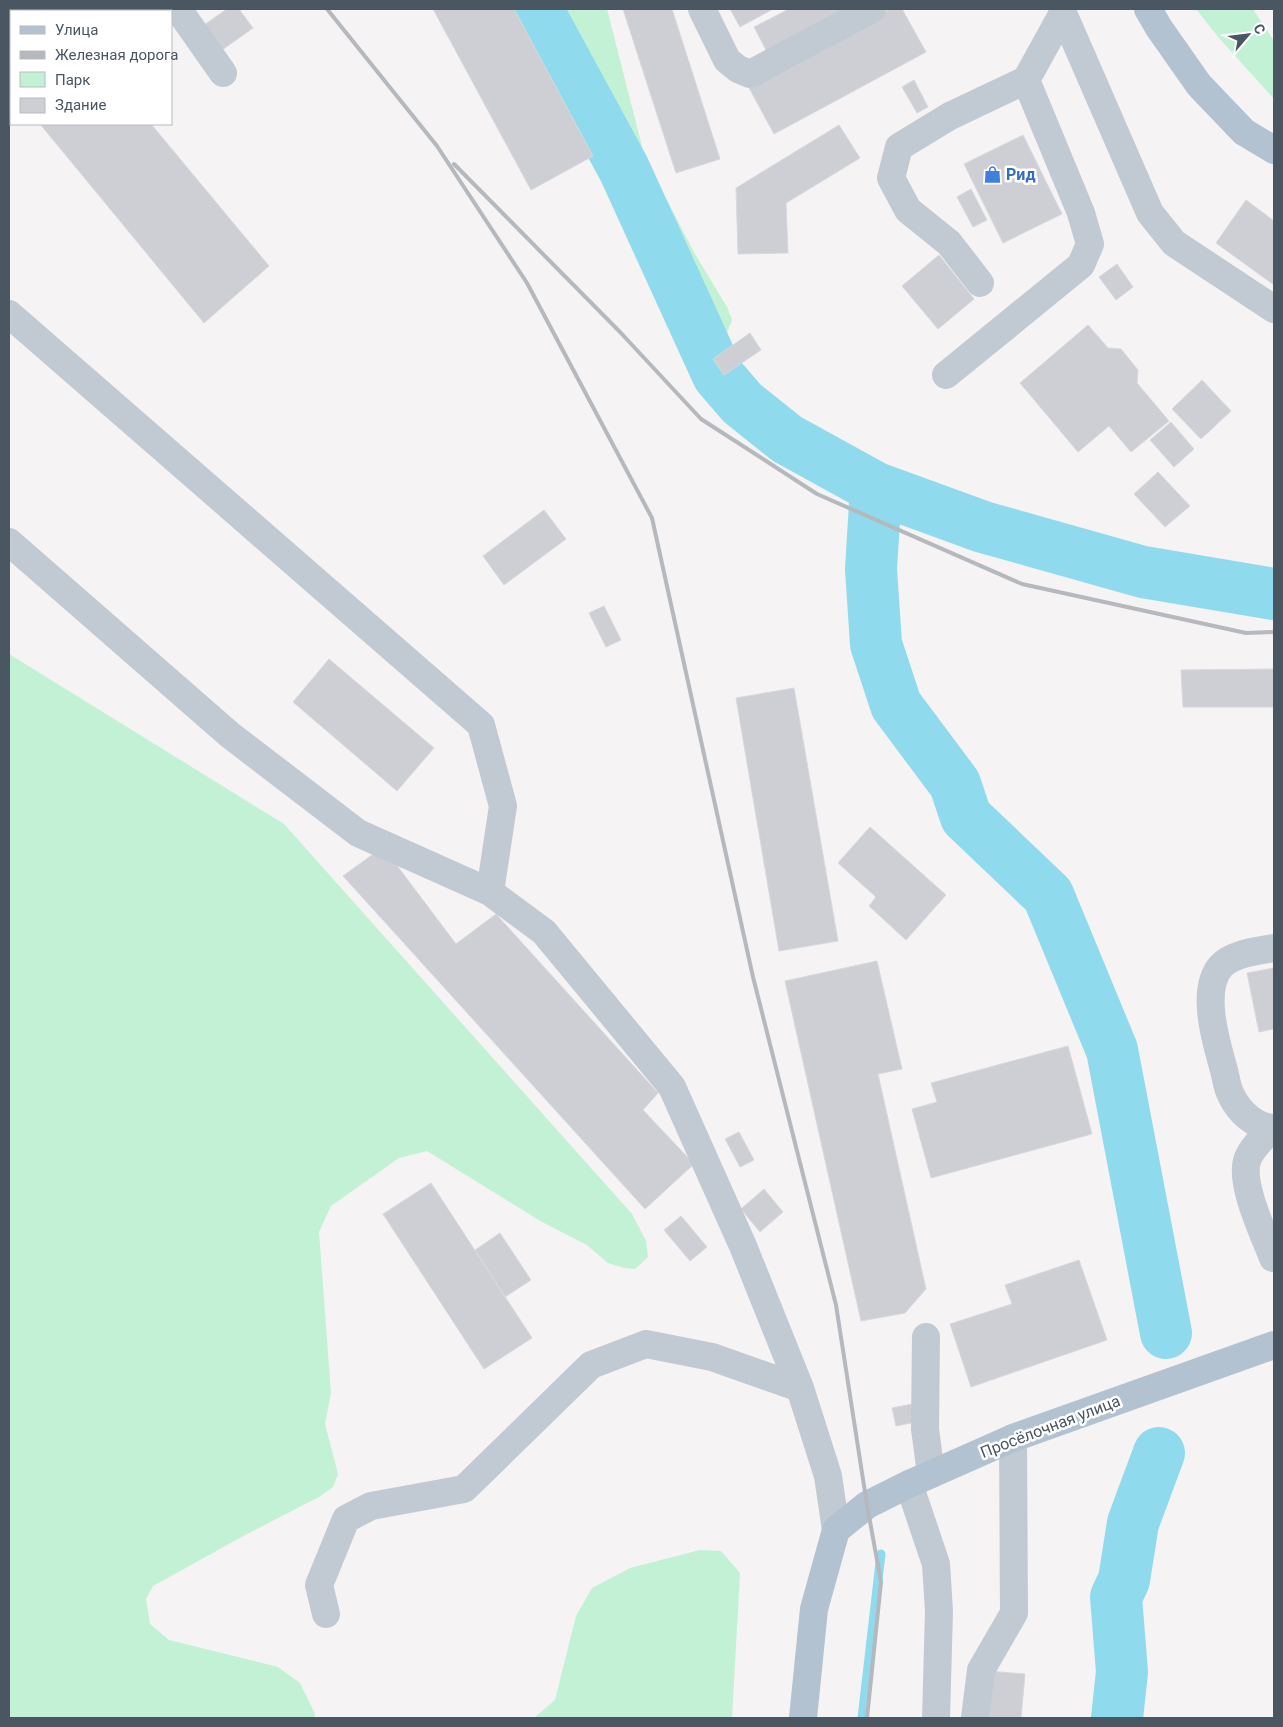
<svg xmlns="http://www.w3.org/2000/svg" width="1283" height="1727" font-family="Roboto,sans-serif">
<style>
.green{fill:#c3f1d5}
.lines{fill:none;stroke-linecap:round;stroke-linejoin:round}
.stream{stroke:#90daee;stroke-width:9}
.river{stroke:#90daee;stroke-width:52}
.building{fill:#cdcfd5;stroke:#d7d9de}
.minor{stroke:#c1cad2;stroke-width:28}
.major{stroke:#b3c2d1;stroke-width:28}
.rail{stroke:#b5b8bd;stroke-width:4}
.labels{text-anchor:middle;stroke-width:5;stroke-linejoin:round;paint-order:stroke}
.shop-label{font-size:16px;font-weight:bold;fill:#366cbe;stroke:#fff;text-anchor:start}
.street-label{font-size:16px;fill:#4a5661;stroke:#fff}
</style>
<rect width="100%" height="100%" fill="#f5f3f3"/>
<!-- green -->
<path class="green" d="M559,9h48l38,149 50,96 32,53 5,13 -5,13 -7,6 -14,1 -15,-15 -18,-31 -16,-48 -86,-202z
M1196,9h57l21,32v58l-55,-61z
M9,654l275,170 348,390 14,27 2,16 -13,12 -11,-1 -16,-5 -21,-18 -45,-23 -115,-71 -28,7 -68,48 -12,26 12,161 -6,31 13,50 -5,13 -14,10 -72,37 -94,52 -7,13 4,25 19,16 109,27 22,16 15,31 -1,4h-305z
M700,1550l21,1 19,22 -8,145h-198l21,-18 21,-84 16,-28 38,-20z"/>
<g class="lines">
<!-- stream -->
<path class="stream" d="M862,1718l19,-164"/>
<!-- river -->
<path class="river" d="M537,9l87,160 94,206 24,28 45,36 89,49 107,39 160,45 131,22
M876,488l-5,81 5,75 20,61 59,79 11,33 82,78 64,155 54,283
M1117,1718l5,-46 -6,-75 8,-17 9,-57 26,-70"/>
</g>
<!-- building -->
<path class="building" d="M37,9h59l2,2h-65z
M227,9h12l14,19 -31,22 -18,-25z
M433,9h81l79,147 -62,34z
M623,9h49l48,150 -44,14z
M730,9h43l-33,18z
M789,9h69l-89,47 -15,-29z
M890,9h12l24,43 -152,82 -26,-48z
M11,30v59l-2,-3v-54z
M914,80l14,27 -11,6 -15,-26z
M40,124h111l118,142 -65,57z
M839,125l21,33 -74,45 2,50 -50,1 -2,-66z
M1023,135l39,79 -59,29 -39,-79z
M971,189l16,31 -14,7 -16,-30z
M1246,200l28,21v64l-58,-42z
M939,255l35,44 -36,30 -36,-43z
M1117,264l16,23 -17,13 -17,-23z
M1088,325l20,23 13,1 17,21 -1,13 32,38 -38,31 -22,-26 -31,26 -58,-69z
M750,333l11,17 -37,25 -11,-16z
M1202,380l29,31 -30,28 -29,-30z
M1171,422l23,27 -20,18 -24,-27z
M1158,472l32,34 -25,21 -31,-33z
M544,510l22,29 -62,46 -21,-29z
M604,606l17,34 -15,7 -17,-34z
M329,659l105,89 -37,43 -104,-89z
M1274,669v38h-91l-2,-37z
M794,688l44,253 -59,10 -43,-253z
M870,827l76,68 -40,45 -37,-34 7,-9 -38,-34z
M383,847l73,97 40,-30 162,179 -15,17 51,54 -49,45 -302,-333z
M877,961l25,108 -24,5 48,215 -21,24 -44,8 -76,-340z
M1274,968v61l-15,3 -12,-59z
M1068,1046l24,88 -161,44 -19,-69 25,-7 -6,-19z
M739,1132l15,28 -14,7 -15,-28z
M431,1183l101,155 -48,31 -101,-155z
M764,1189l19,23 -23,20 -19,-23z
M681,1216l26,31 -17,14 -26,-31z
M500,1233l31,47 -26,17 -30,-47z
M1079,1260l28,80 -136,47 -21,-63 62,-20 -7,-19z
M912,1404l4,18 -20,4 -4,-18z
M989,1671l36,3 -4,44h-35z"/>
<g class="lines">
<!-- minor -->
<path class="minor" d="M178,9l45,64
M702,9l25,51 11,9 12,5 122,-65
M1063,9v4l87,200 24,30 100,66
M980,283l-31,-40 -41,-33 -17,-32 8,-31 51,-31 76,-36 37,-67
M9,314l472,411 22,81 -13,86 54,40 128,155 71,159 57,142 28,88 8,54
M946,375l135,-110 9,-21 -9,-31 -55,-133
M9,542l221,193 128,98 132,59
M1274,948c-16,3 -41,5 -53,18 -21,24 -5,76 3,104 2,8 3,18 7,25 8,17 24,32 43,33
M1273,1128c-9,9 -20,18 -25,30 -10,23 16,76 25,100
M926,1337l-1,92 6,45
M909,1484l27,80 3,47 -3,107
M326,1614l-7,-29 27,-66 25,-13 93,-17 127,-124 55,-21 66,13 88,31
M975,1718l6,-48 33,-57 -1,-175"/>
<!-- major -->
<path class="major" d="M1148,9l11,19 40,57 45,47 30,18
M803,1718l11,-109 22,-79 31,-25 42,-21 104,-46 261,-93"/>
<!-- rail -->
<path class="rail" d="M327,9l110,137 90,137 125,235 101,459 83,328 31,200 14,77 -14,136
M454,164l166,168 81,87 116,75 205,90 224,49 28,-1"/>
</g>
<!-- icons -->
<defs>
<symbol id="shop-bare" viewBox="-9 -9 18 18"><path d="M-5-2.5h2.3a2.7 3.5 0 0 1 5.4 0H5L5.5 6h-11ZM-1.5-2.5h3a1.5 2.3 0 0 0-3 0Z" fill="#3f7fe0" stroke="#fff" stroke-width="2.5" paint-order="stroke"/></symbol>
</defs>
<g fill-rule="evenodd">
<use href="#shop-bare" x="980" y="162" width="25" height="25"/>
</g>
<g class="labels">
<!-- shop labels -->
<g class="shop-label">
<text x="1006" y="180">Рид</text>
</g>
<!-- street labels -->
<g class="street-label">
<text transform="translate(1050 1426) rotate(-21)" y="6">Просёлочная улица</text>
</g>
</g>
<!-- border -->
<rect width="1283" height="1727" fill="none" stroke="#4a5661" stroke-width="20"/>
<!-- legend -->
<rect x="10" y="10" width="162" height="115" fill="#ffffff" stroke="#b7bbc0"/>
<rect x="20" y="26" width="25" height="8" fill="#b3c2d1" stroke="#b7bbc0"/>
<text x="55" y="35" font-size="15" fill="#4a5661">Улица</text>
<rect x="20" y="51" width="25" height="8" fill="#b5b8bd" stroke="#b7bbc0"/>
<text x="55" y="60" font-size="15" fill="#4a5661">Железная дорога</text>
<rect x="20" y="72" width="25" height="15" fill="#c3f1d5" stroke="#b7bbc0"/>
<text x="55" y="85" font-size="15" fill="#4a5661">Парк</text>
<rect x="20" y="98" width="25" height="15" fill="#cdcfd5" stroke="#b7bbc0"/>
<text x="55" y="110" font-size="15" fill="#4a5661">Здание</text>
<!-- north arrow -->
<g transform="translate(1248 35) rotate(62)" stroke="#ffffff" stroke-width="4" paint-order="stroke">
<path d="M0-4L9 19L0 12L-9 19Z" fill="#4a5661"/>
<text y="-8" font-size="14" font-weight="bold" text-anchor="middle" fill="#4a5661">С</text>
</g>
</svg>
